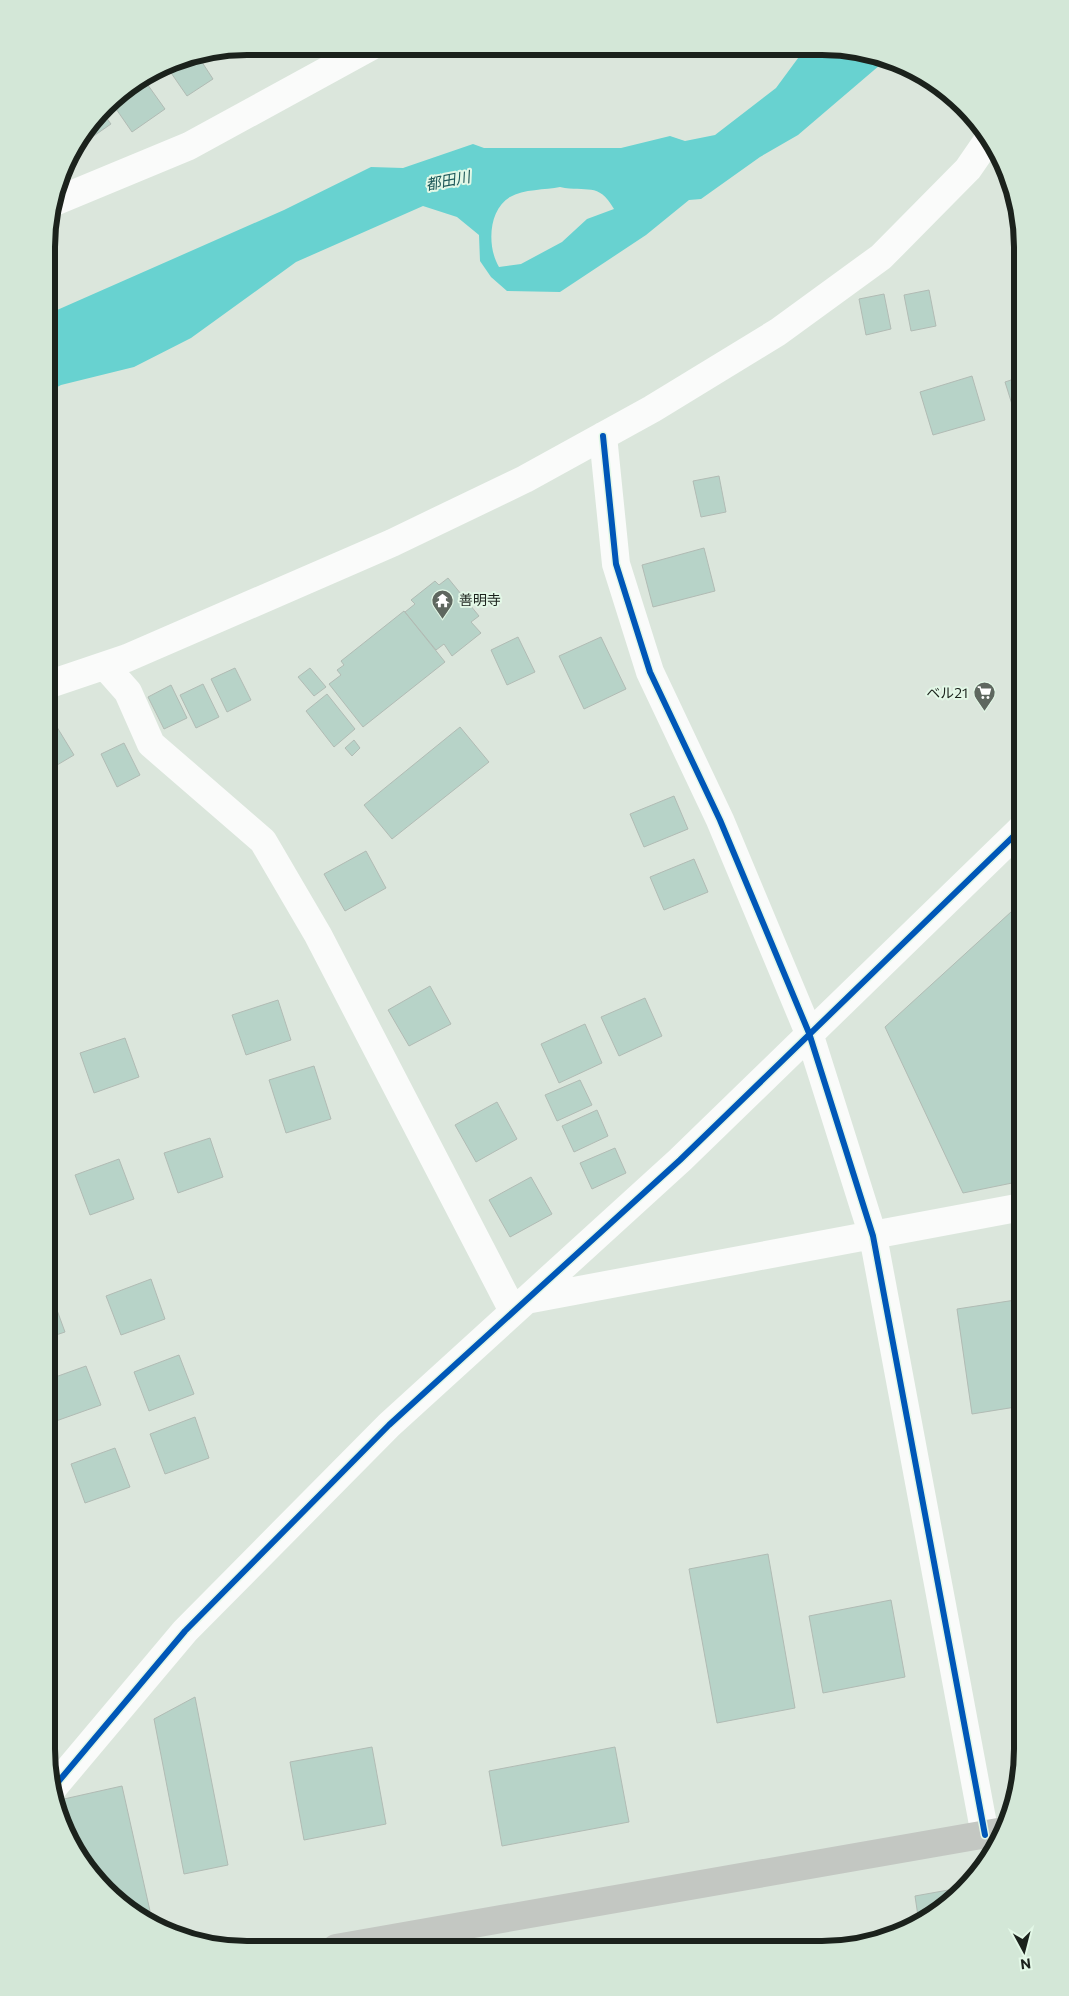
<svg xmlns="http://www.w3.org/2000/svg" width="1069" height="1996" font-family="Commissioner,'Noto Sans JP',sans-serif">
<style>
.water{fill:#68d2d0;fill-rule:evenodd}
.building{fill:#b7d3c8;stroke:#b1bbb4}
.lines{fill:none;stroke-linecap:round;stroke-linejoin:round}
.street{stroke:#fafbfa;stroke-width:28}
.secondary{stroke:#c3c7c2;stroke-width:28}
.cycleway-casing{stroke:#e3f8e7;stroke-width:9}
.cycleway{stroke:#0057b8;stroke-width:6}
.labels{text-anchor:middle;stroke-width:4;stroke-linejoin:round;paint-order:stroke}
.poi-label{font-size:14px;fill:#1b221c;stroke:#e3f8e7;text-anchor:start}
.water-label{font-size:15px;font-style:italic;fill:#1d5859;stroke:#e3f8e7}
.rim{fill:none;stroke:#1b221c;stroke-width:6}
</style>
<rect width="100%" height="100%" fill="#dbe6dc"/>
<!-- water -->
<path class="water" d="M804,50h57l26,9 -89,76 -38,22 -59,42 -12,1 -43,35 -86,57 -53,-1 -16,-14 -11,-16 -1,-26 -22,-18 -34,-11 -127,56 -105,76 -57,29 -73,18 -13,7v-78l236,-104 87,-43 32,1 70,-24 11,4h137l49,-12 15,5 30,-6 61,-47zM560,187c27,6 38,-6 54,22l-27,10 -25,23 -41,22 -22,3c-12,-20 -11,-57 11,-70 13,-8 36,-7 50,-10z"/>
<!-- building -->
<path class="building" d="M198,56l15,23 -26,17 -20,-29 9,-7z
M145,81l20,28 -33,23 -20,-29z
M102,112l9,12 -26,18 -3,-4z
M929,290l7,36 -25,5 -7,-36z
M884,294l7,35 -25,6 -7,-36z
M972,376l13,44 -52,15 -13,-43z
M1023,376v38l-7,3 -11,-35z
M719,476l7,36 -25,5 -8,-36z
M704,548l11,43 -62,16 -11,-42z
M448,578l31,38 -8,6 10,11 -29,23 -8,-12 -8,6 -31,-38 10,-8 -4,-4 24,-19 4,4z
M404,611l41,51 -82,65 -34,-43 12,-9 -4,-5 7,-5 -3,-4z
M518,637l17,35 -28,13 -16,-35z
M601,637l25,52 -42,20 -25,-53z
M235,668l16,32 -24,12 -16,-33z
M310,668l16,19 -12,9 -16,-19z
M203,684l16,33 -23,11 -16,-33z
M171,685l16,33 -23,11 -16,-32z
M327,694l28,35 -21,18 -28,-36z
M52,719l22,36 -27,16v-49z
M460,727l29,35 -97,77 -28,-34z
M354,740l6,8 -8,8 -7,-8z
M124,743l16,32 -23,12 -16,-33z
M674,796l14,33 -44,18 -14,-33z
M366,851l20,37 -41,23 -21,-37z
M694,859l14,33 -44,18 -14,-33z
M47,861l9,15 -9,5z
M1023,901l-1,280 -59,12 -78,-166z
M430,986l21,38 -42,22 -21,-36z
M645,998l17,38 -43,20 -18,-39z
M278,1000l13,40 -45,15 -14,-40z
M585,1024l17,39 -43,20 -18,-39z
M125,1038l14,39 -45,16 -14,-40z
M47,1057l10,20 -10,5z
M314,1066l17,53 -45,14 -17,-53z
M580,1080l12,25 -35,16 -12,-26z
M497,1102l20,37 -41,23 -21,-37z
M597,1110l11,26 -34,16 -12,-26z
M210,1138l13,39 -45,16 -14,-40z
M615,1148l11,25 -34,16 -12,-26z
M119,1159l15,40 -44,16 -15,-40z
M531,1177l21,37 -42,23 -21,-37z
M151,1279l14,40 -44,16 -15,-39z
M50,1291l15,41 -18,6v-45z
M1022,1299v107l-50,8 -15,-105z
M179,1355l15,39 -45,17 -15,-39z
M86,1366l15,39 -45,16 -9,-25v-16z
M195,1417l14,41 -44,16 -15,-40z
M115,1448l15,39 -45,16 -14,-39z
M768,1554l27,154 -78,15 -28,-154z
M891,1600l14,77 -82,16 -14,-77z
M195,1697l33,168 -44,9 -30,-155z
M372,1747l14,77 -82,16 -14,-78z
M615,1747l14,75 -127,24 -13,-75z
M122,1786l28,125 -13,3 -22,-14 -35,-39 -23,-48 -2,-12z
M965,1887l-31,29 -15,7 -4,-27z"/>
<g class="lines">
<!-- street -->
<path class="street" d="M54,202l135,-56 181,-99
M603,436l13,128 34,108 70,148 89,213 64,203 112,599
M105,666l23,26 23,52 112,97 55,94 195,376
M47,685l80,-27 265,-115 133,-64 127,-70 126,-77 103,-75 87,-88 22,-32
M526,1300l496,-93
M53,1788l132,-157 204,-206 291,-265 343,-333"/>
<!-- secondary -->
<path class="secondary" d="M336,1948l668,-117"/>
<defs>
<path id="cycleway" d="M603,436l13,128 34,108 70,148 89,213 64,203 112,599
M53,1788l132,-157 204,-206 291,-265 343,-333"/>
</defs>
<!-- cycleway casing -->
<use href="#cycleway" class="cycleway-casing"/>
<!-- cycleway -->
<use href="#cycleway" class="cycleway"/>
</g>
<!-- icons -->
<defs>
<symbol id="temple-pin" viewBox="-11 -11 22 30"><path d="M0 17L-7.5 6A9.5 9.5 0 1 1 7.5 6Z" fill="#5e675f" stroke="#e3f8e7"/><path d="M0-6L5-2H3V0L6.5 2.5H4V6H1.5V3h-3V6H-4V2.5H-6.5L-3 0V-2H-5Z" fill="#fff"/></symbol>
<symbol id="supermarket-pin" viewBox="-11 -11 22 30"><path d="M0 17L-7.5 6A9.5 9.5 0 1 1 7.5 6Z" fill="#5e675f" stroke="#e3f8e7"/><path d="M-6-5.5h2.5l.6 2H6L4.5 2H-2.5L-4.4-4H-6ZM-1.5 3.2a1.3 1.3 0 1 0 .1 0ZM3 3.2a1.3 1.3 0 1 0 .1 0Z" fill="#fff"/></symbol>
</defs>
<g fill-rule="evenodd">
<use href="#temple-pin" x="430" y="588" width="25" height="34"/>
<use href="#supermarket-pin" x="972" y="680" width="25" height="34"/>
</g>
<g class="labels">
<!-- poi labels -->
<g class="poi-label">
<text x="459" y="605">善明寺</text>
<text x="968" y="698" text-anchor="end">ベル21</text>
</g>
<!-- water labels -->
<g class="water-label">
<text transform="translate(448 181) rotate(-11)" y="5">都田川</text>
</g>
</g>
<!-- crop -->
<path d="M0 0H1069V1996H0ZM247 55H822A192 192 0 0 1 1014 247V1749A192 192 0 0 1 822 1941H247A192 192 0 0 1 55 1749V247A192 192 0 0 1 247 55Z" fill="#d3e7d7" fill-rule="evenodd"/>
<path class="rim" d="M247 55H822A192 192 0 0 1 1014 247V1749A192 192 0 0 1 822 1941H247A192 192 0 0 1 55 1749V247A192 192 0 0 1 247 55Z"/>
<!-- north arrow -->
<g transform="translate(1024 1951) rotate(173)" stroke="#e3f8e7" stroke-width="4" paint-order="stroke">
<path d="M0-4L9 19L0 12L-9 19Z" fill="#1b221c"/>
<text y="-8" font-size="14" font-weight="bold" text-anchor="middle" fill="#1b221c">N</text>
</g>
</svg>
